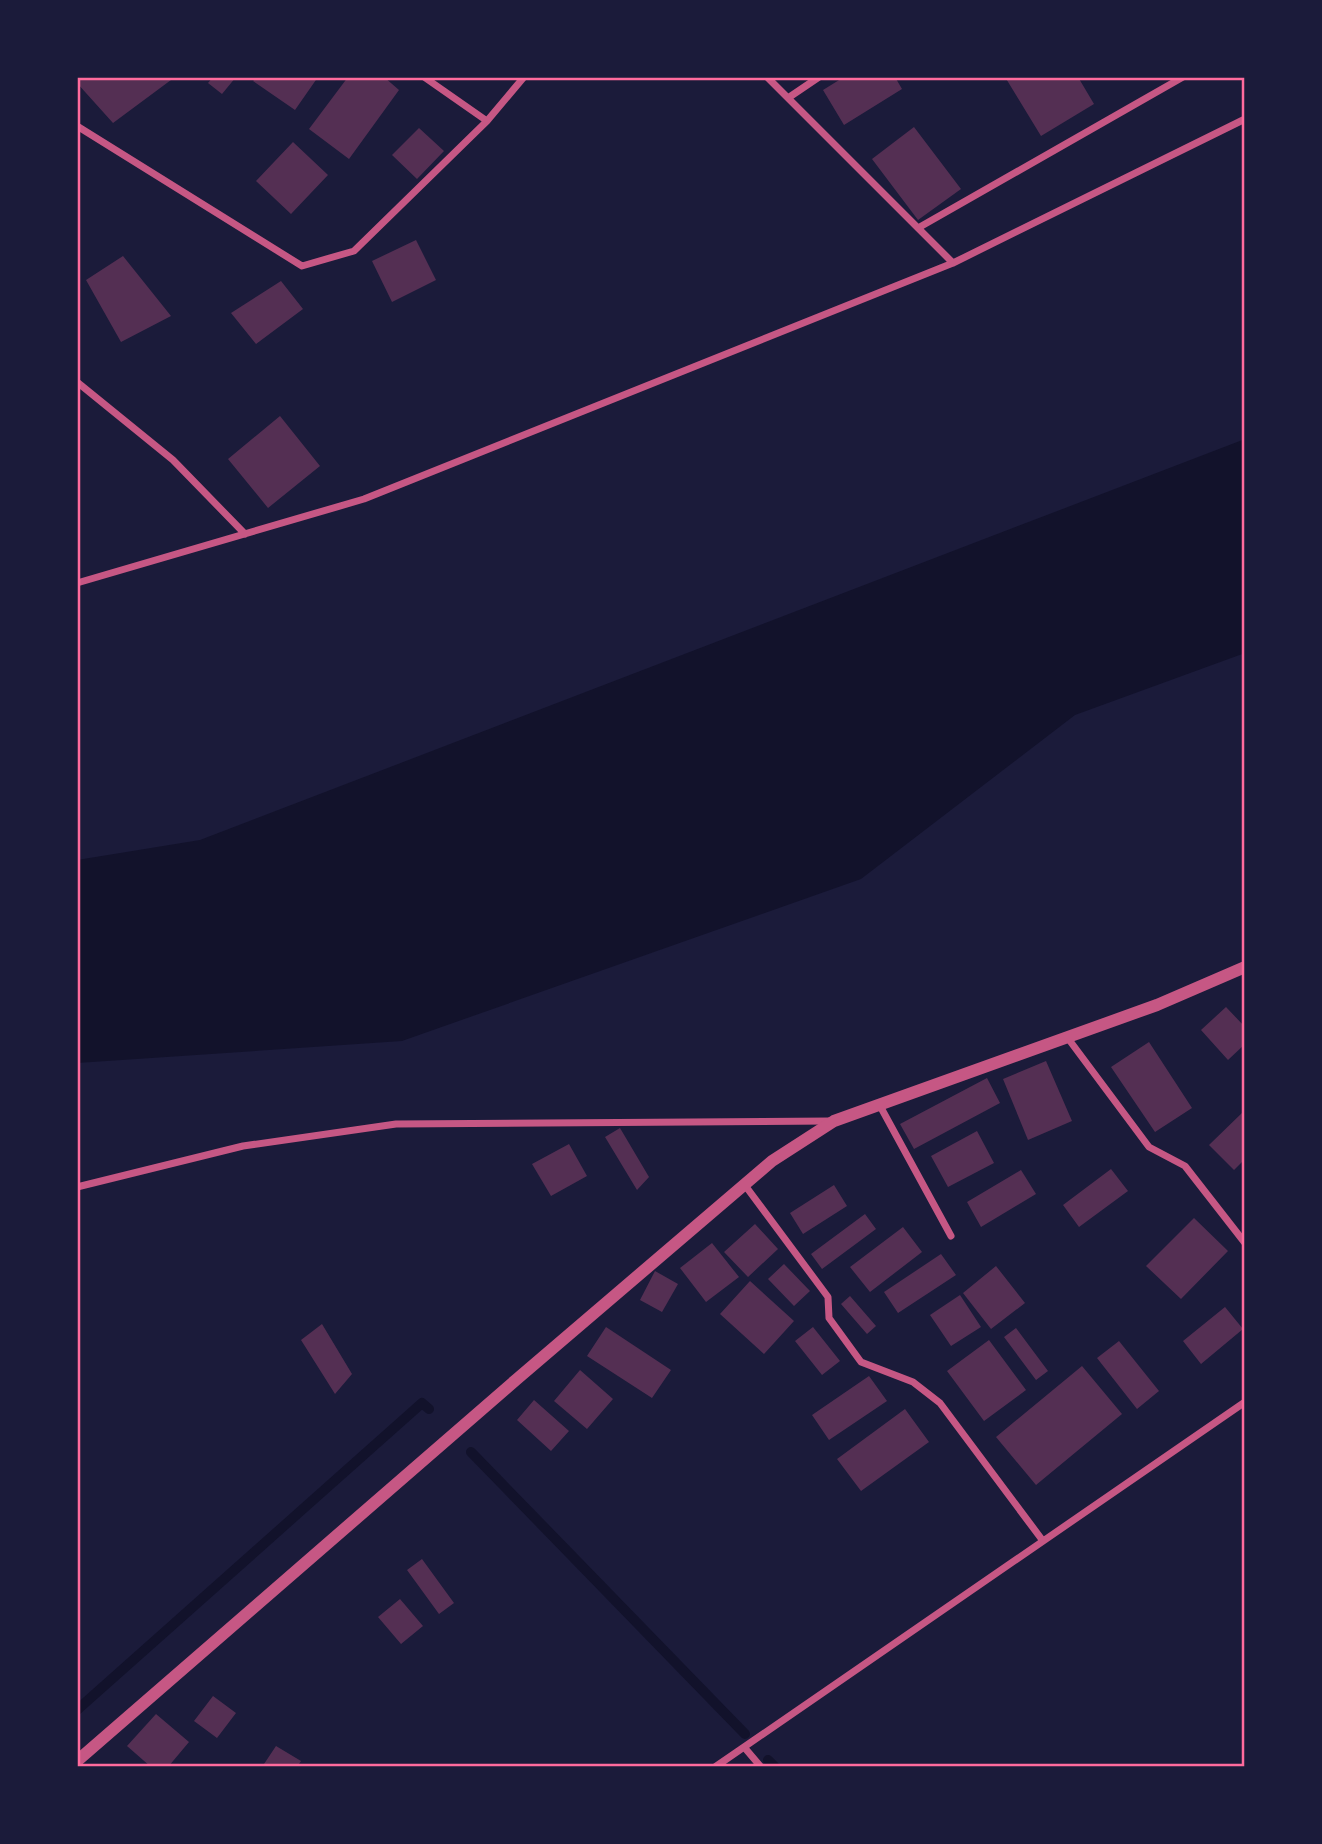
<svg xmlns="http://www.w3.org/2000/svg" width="1322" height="1844" font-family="Helvetica,sans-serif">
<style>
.water{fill:#12122b}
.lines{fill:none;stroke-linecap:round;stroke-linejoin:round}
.stream{stroke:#12122b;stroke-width:10}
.building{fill:#542f53}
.minor{stroke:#c65784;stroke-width:7}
.tertiary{stroke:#c65784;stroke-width:12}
.neatline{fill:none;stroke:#ff6b9d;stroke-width:2.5}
</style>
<rect width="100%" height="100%" fill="#1b1b3a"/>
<!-- water -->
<path class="water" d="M1245,439v214l-170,62 -214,164 -459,162 -325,22v-203l123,-20z"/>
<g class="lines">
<!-- stream -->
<path class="stream" d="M471,1452l274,282
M77,1710l345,-307 7,6
M768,1760l7,7"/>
</g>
<!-- building -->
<path class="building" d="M77,77h92l2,3 -58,43 -36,-40z
M213,77h23l-14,17 -14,-11z
M257,77h61l-23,33 -42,-29z
M348,77h36l15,13 -50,69 -40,-30z
M844,77h51l7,12 -58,36 -21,-35z
M1005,77h73l16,27 -53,32z
M914,127l47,62 -43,31 -46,-61z
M419,128l25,23 -27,28 -25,-24z
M293,142l35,33 -37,39 -35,-33z
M416,240l20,40 -44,22 -20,-41z
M123,256l48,60 -50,26 -35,-62z
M281,281l22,28 -47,35 -25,-31z
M280,416l40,50 -52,42 -40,-49z
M1226,1007l19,20v17l-17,16 -27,-30z
M1149,1042l43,66 -37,24 -44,-65z
M1046,1061l26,60 -44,19 -25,-61z
M987,1078l13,25 -86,46 -14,-25z
M1244,1111l1,48 -11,11 -25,-25z
M620,1128l29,49 -12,13 -32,-53z
M977,1131l17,32 -46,24 -17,-31z
M569,1144l18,32 -36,20 -19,-32z
M1111,1169l17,22 -49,36 -16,-22z
M1021,1170l15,24 -55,33 -14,-25z
M834,1185l13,21 -44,28 -13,-21z
M865,1214l11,15 -54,40 -11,-15z
M1194,1218l34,33 -47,48 -35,-33z
M755,1224l23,25 -30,28 -24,-25z
M903,1227l19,25 -52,40 -20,-25z
M712,1243l27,34 -33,25 -26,-34z
M941,1254l15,21 -58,38 -14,-21z
M784,1264l26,27 -16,15 -26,-27z
M996,1266l29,37 -34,26 -28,-36z
M655,1271l23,13 -16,28 -22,-12z
M750,1281l44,40 -30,33 -44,-40z
M960,1295l21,32 -30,19 -21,-31z
M850,1296l26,30 -9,8 -26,-30z
M1225,1307l18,22 -42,35 -18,-23z
M322,1324l30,50 -17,20 -34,-54z
M606,1327l65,43 -19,28 -65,-42z
M813,1327l27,34 -18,14 -27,-34z
M1016,1328l32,43 -12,9 -32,-43z
M989,1340l37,50 -42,31 -37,-50z
M1119,1341l40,50 -22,18 -40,-51z
M1082,1366l40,48 -86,71 -40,-48z
M580,1370l33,29 -26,30 -33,-28z
M869,1376l18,25 -58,39 -17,-25z
M534,1400l35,31 -18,20 -34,-31z
M905,1409l24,33 -68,49 -24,-32z
M422,1559l32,44 -15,11 -32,-44z
M400,1599l23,27 -22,18 -23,-27z
M213,1696l23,17 -19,25 -23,-17z
M156,1714l33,28 -21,25h-17l-24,-21z
M276,1746l25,15 -4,6h-28l-5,-3z"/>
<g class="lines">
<!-- minor -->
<path class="minor" d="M424,77l63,44
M767,77l186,186
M788,98l31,-21
M77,126l225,140 52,-15 133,-130 37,-44
M918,228l265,-151
M77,382l96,78 72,74
M77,583l287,-84 589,-236 292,-144
M1067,1037l82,110 36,19 60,77
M879,1104l72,132
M744,1184l84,113 1,21 32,44 52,20 27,21 103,138
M77,1187l166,-41 153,-22 434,-3
M744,1747l17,20
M715,1767l530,-365"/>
<!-- tertiary -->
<path class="tertiary" d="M77,1761l440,-382 255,-218 62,-40 323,-116 88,-38"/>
</g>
<!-- border -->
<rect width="1322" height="1844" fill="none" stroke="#1b1b3a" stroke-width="158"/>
<rect x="79" y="79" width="1164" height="1686" class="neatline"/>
</svg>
